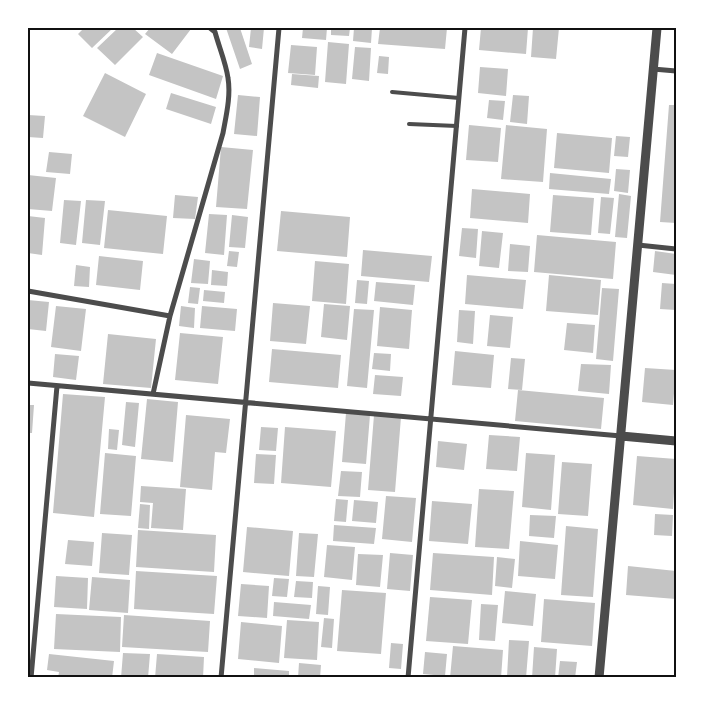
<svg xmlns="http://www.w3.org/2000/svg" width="704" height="705" font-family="'Alegreya Sans',sans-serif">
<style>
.building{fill:#c4c4c4}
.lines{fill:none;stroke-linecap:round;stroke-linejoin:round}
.service{stroke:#4c4c4c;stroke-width:4}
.minor{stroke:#4c4c4c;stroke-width:5}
.tertiary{stroke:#4c4c4c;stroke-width:9}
.neatline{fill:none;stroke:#111;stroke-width:2}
</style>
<rect width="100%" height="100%" fill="#fff"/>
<!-- building -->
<path class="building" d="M84,28h29l-21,20 -14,-14z
M118,28h15l10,9 -28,28 -18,-17z
M150,28h39l2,1 -19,25 -27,-20z
M226,28h14l12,36 -12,5z
M251,28h13l-2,21 -13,-2z
M303,28h24l-1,12 -24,-2z
M331,28h19l-1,8 -18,-1z
M354,28h18l-1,15 -18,-2z
M380,28h67l-2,21 -67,-5z
M481,28h47l-2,26 -47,-4z
M533,28h26l-3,31 -25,-2z
M328,42l21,2 -3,40 -21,-2z
M291,45l26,2 -2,28 -27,-2z
M355,47l16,1 -2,33 -17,-2z
M157,53l66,23 -7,23 -67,-24z
M379,56l10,1 -1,17 -11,-1z
M480,67l28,2 -2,27 -28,-3z
M105,73l41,21 -21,43 -42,-21z
M292,74l27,2 -1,12 -27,-3z
M171,93l45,14 -5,17 -45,-15z
M238,95l22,2 -3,39 -23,-2z
M513,95l16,1 -2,28 -17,-2z
M489,100l16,1 -2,19 -16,-2z
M669,105h7v118l-16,-1z
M28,115l17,1 -2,22 -15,-1z
M469,125l32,3 -3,34 -32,-2z
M506,125l41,4 -4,53 -42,-3z
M557,133l55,5 -3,35 -55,-5z
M616,136l14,1 -2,20 -14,-1z
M221,147l32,3 -6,59 -31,-2z
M49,152l23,2 -2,20 -24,-2z
M616,169l14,1 -2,23 -14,-2z
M550,173l61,6 -2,15 -60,-5z
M28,175l28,3 -4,33 -24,-2z
M472,189l58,5 -2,29 -58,-5z
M619,194l12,2 -4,42 -12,-1z
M175,195l23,2 -3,22 -22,-1z
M553,195l41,3 -3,37 -41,-3z
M601,197l13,1 -4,36 -12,-1z
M64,200l17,1 -5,44 -16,-2z
M86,200l19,1 -5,44 -18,-2z
M108,210l59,6 -4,38 -59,-6z
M281,211l69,6 -3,40 -70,-6z
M209,214l18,1 -3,40 -19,-2z
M232,215l16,2 -3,31 -16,-1z
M28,216l17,2 -3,37 -14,-2z
M462,228l16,1 -2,29 -17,-2z
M482,231l21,2 -4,35 -20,-2z
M537,235l79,7 -3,37 -79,-7z
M510,244l20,2 -2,26 -20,-1z
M363,250l69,6 -3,26 -68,-6z
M229,251l10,1 -2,15 -10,-1z
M655,251l21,3v21l-23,-3z
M99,256l44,5 -3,29 -44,-5z
M194,259l16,2 -2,23 -17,-1z
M315,261l34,3 -3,40 -34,-3z
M76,265l14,2 -1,20 -15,-1z
M212,270l16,2 -1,14 -16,-1z
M467,275l59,5 -3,29 -58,-5z
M549,275l52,5 -3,35 -52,-4z
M357,280l12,1 -2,23 -12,-1z
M376,282l39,3 -2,20 -39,-4z
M662,283l14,1v26l-16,-1z
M190,287l10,1 -2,16 -10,-1z
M602,288l17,1 -6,72 -17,-2z
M204,290l21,2 -1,11 -21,-2z
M28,300l21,2 -3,29 -18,-2z
M273,303l37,3 -4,38 -36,-3z
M324,304l26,2 -3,34 -26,-3z
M56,306l30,3 -5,42 -30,-4z
M181,306l14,2 -1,20 -15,-2z
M202,306l35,3 -2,22 -35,-3z
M380,307l32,3 -3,39 -32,-3z
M354,309l20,1 -7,78 -20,-2z
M459,310l16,1 -2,33 -16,-2z
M490,315l23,2 -3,31 -23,-2z
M567,323l28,2 -2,28 -29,-3z
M180,333l43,4 -5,47 -43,-4z
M108,334l48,5 -5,49 -48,-4z
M272,349l69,6 -3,33 -69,-6z
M455,351l39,4 -3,33 -39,-3z
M374,353l17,1 -1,17 -18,-2z
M55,354l24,2 -3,24 -23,-3z
M511,358l14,1 -3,31 -14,-1z
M581,364l30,1 -2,29 -31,-3z
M645,368l31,2 -3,35 -31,-3z
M375,375l28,2 -2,19 -28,-2z
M518,390l86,8 -3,31 -86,-8z
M63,394l42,3 -11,120 -41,-4z
M147,399l31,3 -5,60 -32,-3z
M126,402l13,1 -4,44 -13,-2z
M28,405h6l-2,28h-4z
M346,413l24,2 -4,49 -24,-2z
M186,415l44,4 -4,34 -11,-1 -3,38 -32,-3z
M374,415l27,2 -6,75 -27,-2z
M261,427l17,1 -2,23 -17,-1z
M285,427l51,4 -5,56 -50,-4z
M109,429l10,1 -2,20 -9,-1z
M489,435l31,2 -3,34 -31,-2z
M438,441l29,3 -3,26 -28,-3z
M28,442h2l-1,17h-1z
M105,453l31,3 -5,60 -31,-2z
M526,453l29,2 -4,55 -29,-3z
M256,454l20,1 -2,29 -20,-1z
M637,456l39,3 -3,50 -40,-4z
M562,462l30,2 -4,52 -30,-2z
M341,471l21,1 -2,25 -22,-1z
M141,486l45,3 -3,41 -32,-2 2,-25 -13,-1z
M479,489l35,2 -5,58 -34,-2z
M386,496l30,2 -4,44 -30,-3z
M336,499l12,1 -2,22 -12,-1z
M354,500l24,2 -2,21 -24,-2z
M432,501l40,3 -4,40 -39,-3z
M140,504l10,1 -1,24 -11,-1z
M655,514l18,1 -1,21 -18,-1z
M530,515l26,1 -2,22 -25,-2z
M334,525l42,3 -2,16 -41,-3z
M566,526l32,3 -5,68 -32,-2z
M247,527l46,4 -4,45 -46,-4z
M138,530l78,5 -2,37 -78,-5z
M102,533l30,2 -3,40 -30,-2z
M299,533l19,1 -4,43 -18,-1z
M68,540l26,2 -2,24 -27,-2z
M520,541l38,4 -3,34 -37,-3z
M327,545l28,2 -3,33 -28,-3z
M390,553l23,2 -3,36 -23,-2z
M433,553l61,4 -2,38 -62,-5z
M358,554l25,1 -3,32 -24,-2z
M497,557l18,2 -3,29 -17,-2z
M628,566l48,5v28l-50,-4z
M136,571l81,5 -3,38 -80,-5z
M56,576l32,2 -1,31 -33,-2z
M92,577l38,3 -2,33 -39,-3z
M274,578l15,1 -2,18 -15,-1z
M296,581l17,1 -1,16 -18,-1z
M241,584l28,2 -2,32 -29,-2z
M318,586l12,1 -2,28 -12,-1z
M342,590l44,3 -5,61 -44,-3z
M505,591l31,3 -3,32 -31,-3z
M430,597l42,3 -4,44 -42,-3z
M544,599l51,4 -3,43 -51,-4z
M274,602l37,3 -2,14 -36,-3z
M481,604l17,1 -3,36 -16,-1z
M56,614l65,3 -1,35 -66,-3z
M124,615l86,6 -2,31 -86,-5z
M324,618l10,1 -2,29 -11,-1z
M287,620l32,2 -2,38 -33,-2z
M241,622l41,4 -3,37 -41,-4z
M509,640l20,1 -3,37 -19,-1z
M391,643l12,1 -2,25 -12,-1z
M453,646l50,4 -2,28h-51z
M534,647l23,2 -2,29h-23z
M425,652l22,2 -2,22 -22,-2z
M123,653l27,1 -2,24h-27z
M49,654l65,7 -2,17h-54l1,-6 -12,-2z
M157,654l47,3 -1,21h-48z
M560,661l17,1 -2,16h-17z
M299,663l22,2 -1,13h-22z
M254,668l35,3v7h-35z"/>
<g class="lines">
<!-- service -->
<path class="service" d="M392,92l67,6
M409,124l48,2"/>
<!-- minor -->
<path class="minor" d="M653,69l23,2
M638,245l38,4
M28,291l142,25
M28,383l593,53
M153,394l17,-78 53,-183c3,-17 8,-37 5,-55 -2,-15 -9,-31 -13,-46l-5,-4
M31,678l26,-292
M221,678l58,-650
M408,678l57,-650"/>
<!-- tertiary -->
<path class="tertiary" d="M621,436l55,5
M599,678l58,-650"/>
</g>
<!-- border -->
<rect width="704" height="705" fill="none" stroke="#ffffff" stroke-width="58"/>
<rect x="29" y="29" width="646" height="647" class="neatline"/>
</svg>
